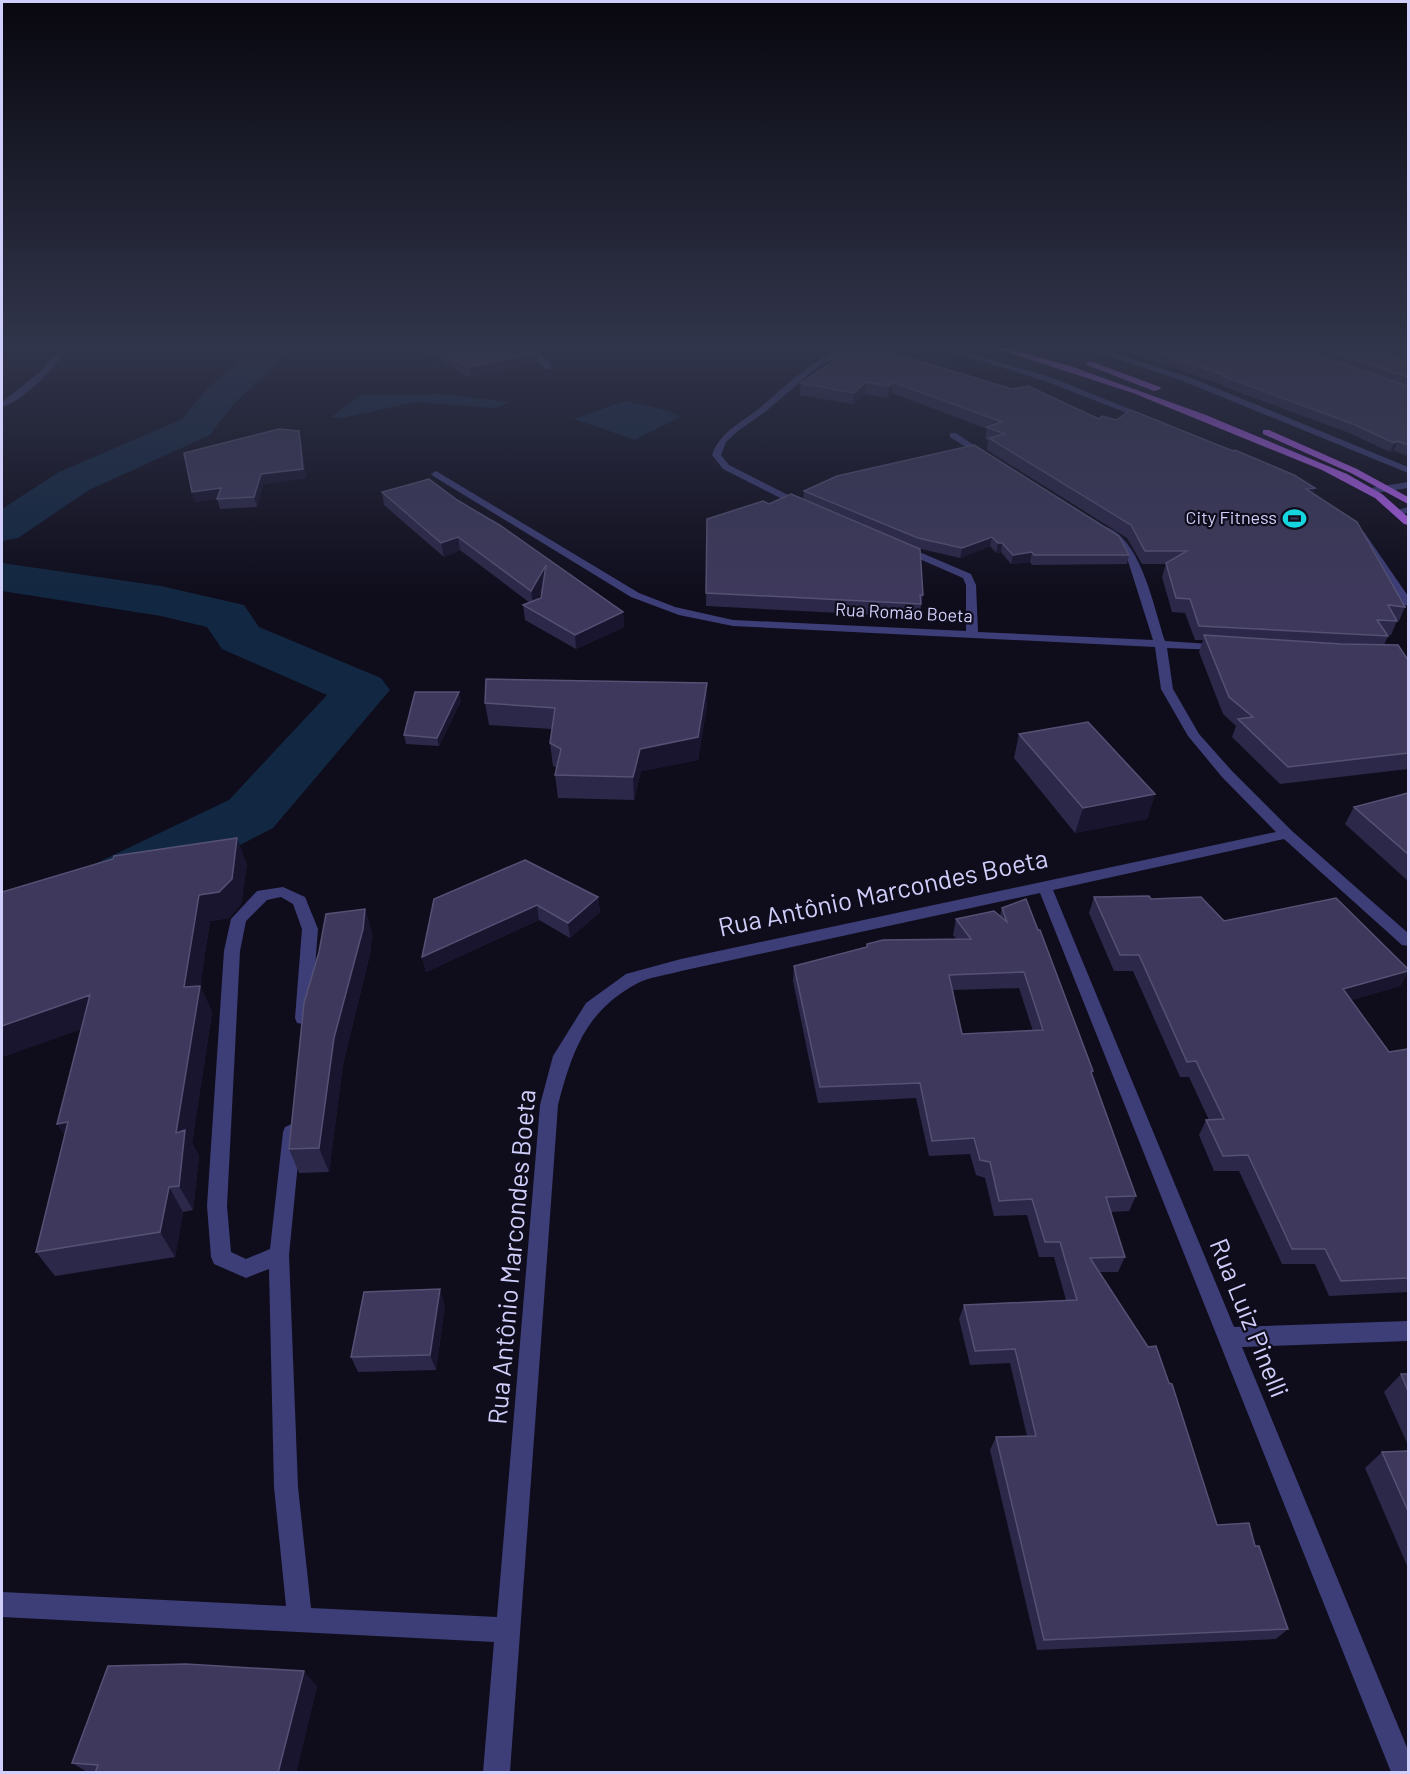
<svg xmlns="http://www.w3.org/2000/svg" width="1410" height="1774" font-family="Barlow,sans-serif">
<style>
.water{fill:#122741}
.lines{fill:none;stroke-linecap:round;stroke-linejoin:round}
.river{fill:#122741;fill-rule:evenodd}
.minor{fill:#3d3e77;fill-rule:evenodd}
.major{fill:#b25ff0;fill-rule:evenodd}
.wall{fill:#2c2849;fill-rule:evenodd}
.shaded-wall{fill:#19152f}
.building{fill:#3e395c;stroke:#555175;stroke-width:1.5;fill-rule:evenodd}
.labels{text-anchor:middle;stroke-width:4.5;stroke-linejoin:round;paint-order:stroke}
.far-poi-label{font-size:18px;fill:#d0cefa;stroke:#0f0d1c;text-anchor:end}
.far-street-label{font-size:18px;fill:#d0cefa;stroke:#0f0d1c}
.near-street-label{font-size:26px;fill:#d0cefa;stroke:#0f0d1c}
</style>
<rect width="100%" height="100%" fill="#0f0d1c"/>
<!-- water -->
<path class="water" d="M441,394l68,8 -12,6 -82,-6 -73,16 -11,-1 29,-22z
M625,401l45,10 10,6 -45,23 -61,-21z"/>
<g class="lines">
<!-- river -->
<path class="river" d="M255,348h37l-60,58 -22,29 -121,55 -71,48 -16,3v-32l57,-37 123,-53 24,-29z
M2,563l159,23 83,19 15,22 122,51 9,12 -117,138 -246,127 -25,7v-54l227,-108 98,-105 -105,-46 -15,-22 -46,-11 -159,-25z"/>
<!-- minor -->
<path class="minor" d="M60,348h8c-14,20 -43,52 -66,59v-5l39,-31z
M528,348h8l15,17v4h-6z
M840,348h9l-35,22 -49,42 -27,19 -12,11 -5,13 8,10 75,38v4h-6l-75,-38 -11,-14c8,-24 31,-33 49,-48 25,-22 49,-44 79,-59z
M940,348h11l99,29 102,41 -7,2 -100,-39z
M1086,348h11l92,29 219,90v6l-225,-92z
M950,433h6l34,23 -7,2 -33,-21z
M436,471l203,122 36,14 58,13 233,11v-46l-3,-7 -64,-28v-4l4,-1 68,29 5,11 2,47 175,8 -25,-79 -10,-17 -17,-14 5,-3c35,12 48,81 59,114l59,4 2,2 -6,3 -53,-2 6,41 26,45 33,37 60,60 116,102v13l-6,-1 -118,-106 -231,51 181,437 174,-6v20l-166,6 166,403v22h-17l-351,-879 -359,78c-14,4 -32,6 -45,13 -51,28 -64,68 -78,121l-48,667h-27l11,-130 -492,-25v-25l284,14 -12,-119 -5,-218 -23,9 -32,-14 -3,-7 -4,-51 17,-255 7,-32 26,-28 26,-4 22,10 13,32 -7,89 -2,5 -6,1 -6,-1 -2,-5 7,-89 -9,-25 -12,-7 -14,3 -21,21 -6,30 -13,255 4,46 15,7 24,-10 13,-117 2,-5 7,-3 7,3 2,5 -12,123 9,232 13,121 186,9 43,-512 13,-49 33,-53 40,-29 55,-15 595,-127 -54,-55 -34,-41 -27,-47 -6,-42 -422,-21 -54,-11 -48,-18 -198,-121 -2,-2z
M1408,482v6l-38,6 -5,-3 5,-3z
M1408,507v6l-9,1 -5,-3z
M1356,532h8l44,64v10l-4,-1 -49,-71z"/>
<!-- major -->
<path class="major" d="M994,348h12l64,18 136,49 141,59 35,20 26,23v8l-4,-1 -29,-26 -53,-28 -189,-77z
M1090,361l70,26 1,2 -7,2 -67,-26 -1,-2z
M1263,430h6l88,39 51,28v7l-57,-31 -88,-39z"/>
</g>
<!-- wall -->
<path class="wall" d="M429,348h104l5,15 -67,15 -41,-23z
M1117,348h291v108l-14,-5 -4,1 -41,-19 -127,-47 1,-1z
M830,359l269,60 216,69 -2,6 92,113 -6,14 -2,-1v1l-6,14h-3v1l-4,9 24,15v109l-128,15 -48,-47 4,-11 -13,-12 -24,-62 4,-12h-8l-10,-27 -13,-1 -10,-35 4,-13h-24l-15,-26 -140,-88 1,-10 -3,-1 2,-10 -95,-36 -4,5 -24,-4 -11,10 -53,-9 1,-12 28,-19z
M299,431l2,10 5,37 -43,6 -6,23 -37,2 -3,-10 -22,3z
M804,491l325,64 -2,9 -95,1 -2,-3 -19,2 -10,-12 -5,1 -6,-7 -30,12 -43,-10 6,47 -4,22 -213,-11 1,-87 62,-15 34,-5z
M382,492l75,8 166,112 1,15 -48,22 -51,-29 -2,-15 7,-2 -70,-53 -16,7 -60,-52zM543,588l-2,10 -5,2z
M461,701l-22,45 -33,-2 -2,-9z
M485,703l222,2 -9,55 -57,11 -7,29 -76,-2 -3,-23 2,-7 -4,-2 -3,-23 2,-14 -63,-4z
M1019,734l136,60 -8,25 -72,14 -61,-75z
M1408,793v88l-63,-57 9,-17z
M247,864l-6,40 -12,14 -19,3 -10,65 12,26 -20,131 7,13 -6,54 -10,2 -8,45 -120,19 -19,-24 29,-116 16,-107 -79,28z
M598,897l2,15 -30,26 -31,-18 -113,52 -4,-15 12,-58z
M1094,897l57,2 73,22 184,48v3l-8,14 -49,14 38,52 19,-3v243l-79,4 -14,-32h-33l-43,-93h-25l-15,-36 7,-15h3l-20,-43h-9l-47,-106h-19l-25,-58z
M1002,908l90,166 44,122 -7,15 -19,1 15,45 -7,15h-19l118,253 38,21 33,83 -12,10 -239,11 -47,-200 6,-13 31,-1 -17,-73 -40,2 -11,-46 5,-14 102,-5 -12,-43h-15l-12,-42 -33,1 -9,-38 -9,-3 -6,-21 -41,2 -13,-58 -98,5 -25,-122 1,-15 72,-18 1,-4 89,-5 -3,-4 3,-16 44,-3zM1019,988l14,43 -71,3 -9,-44z
M365,909l7,25 -2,20 -27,110 -14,108 -30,1 -10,-24z
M445,1305l-9,65 -78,2 -7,-15z
M1401,1374h7v71l-24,-53z
M1408,1451v117l-43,-100 17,-16z
M317,1686l-21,87h-207l-17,-10z"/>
<!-- shaded-wall -->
<path class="shaded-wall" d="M446,348h38l-31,9 -9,-6z
M537,353l1,10 -67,15 -2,-11z
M866,382l-2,12 -11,10 1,-11z
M893,382l-1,11 -4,5 1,-12z
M299,431l2,10 5,37 -43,6 -6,23 -3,-10 7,-23z
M1398,441l-4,10 -4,1 4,-9z
M221,488l2,10 -28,4 -3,-10z
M1315,488l-5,12 -4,-11z
M458,537l2,13 -16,7 -3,-14z
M992,537l-2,9 -30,12 2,-10z
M998,543h4l-1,9 -5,1z
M1032,552l-2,10 -19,2 2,-9z
M546,565l1,14 -14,26 -2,-14z
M623,612l1,15 -48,22 -1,-14z
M707,683v22l-9,55 -57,11 -7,29 -1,-23 7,-28z
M459,692l2,9 -22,45 -2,-8z
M1155,794l-8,25 -72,14 8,-25z
M237,838l10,26 -6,40 -12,14 -19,3 -10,65 12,26 -20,131 7,13 -6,54 -14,-24 -3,-53 8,-146 15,-92z
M598,897l2,15 -30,26 -2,-15z
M537,905l2,15 -113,52 -4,-15z
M365,909l7,25 -2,20 -27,110 -14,108 -10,-24 15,-110z
M1408,971l-8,15 -66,19 9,-16z
M90,995l14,26 -102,36v-31z
M68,1122l6,28 -17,-26z
M169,1187l14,25 -8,45 -15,-25z
M440,1289l5,16 -9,65 -6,-15z
M304,1671l13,15 -21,87h-18z"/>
<!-- building -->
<path class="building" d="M435,348h12l-3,3 7,3 22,-6h60l4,5 -68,14z
M837,348h39l136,41 16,-3 71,33 3,-3 14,4 15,-10 102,41 2,-1 59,25 21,13 -9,1 51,33 48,85 -17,-2 9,16 -20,-1 11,16 -189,-10 -9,-27 -14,-1 -10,-35 21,-12h-42l-14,-26 -142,-87 16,-4 -18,-7 15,-5 -109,-40 -4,4 -23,-4 -12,11 -53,-10 34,-23 -5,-1 3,-9z
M1144,348h152l112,38v59l-10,-4 -4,2 -41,-19 -128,-47 2,-1z
M1319,348h60l29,17v12z
M1396,348h12v8z
M279,429l20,2 4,38 -42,5 -7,23 -37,2 4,-11 -29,4 -8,-39z
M974,445l145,91 10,19h-95l-2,-3 -19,3 -11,-12h-4l-6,-6 -30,11 -44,-10 -114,-47 33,-15z
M429,479l28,21 44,26 122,86 -48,23 -52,-30 18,-7 5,-33 -15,26 -73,-54 -17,6 -59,-51z
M791,494l129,55 3,46h-3l1,9 -215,-11 1,-74 56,-18 6,3z
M1204,635l137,9 57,1 10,15v93l-120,14 -50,-48 15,-2 -24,-20z
M486,679l221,4 -9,54 -58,12 -7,28 -78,-2 6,-26 -11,-6 5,-35 -70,-5z
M415,692h44l-22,46 -33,-3z
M1088,722l67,72 -72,14 -64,-74z
M1408,793v61l-54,-47z
M237,838l-5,41 -13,13 -20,3 -15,92 16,-1 -24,147 9,-3 -6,56 -10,1 -9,45 -124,20 32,-130 -11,2 33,-129 -88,31v-134l111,-33 1,-3z
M525,860l73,37 -30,26 -31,-18 -115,52 12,-58z
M1149,896l2,3 50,-2 23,24 112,-23 72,71v2l-65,18 46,63 19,-3v229l-67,3 -16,-32h-33l-44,-94 -25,1 -17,-36 18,-1 -28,-58 -9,1 -48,-107h-19l-26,-58z
M1026,899l12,31h2l53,141 -2,1 45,124 -30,1 19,60 -35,1 58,89 8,-1 13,37 3,1 45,141 32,-2 6,23h4l29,83 -244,11 -48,-203 40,-1 -21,-87 -40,2 -11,-46 113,-5 -17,-58h-15l-13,-43 -33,2 -9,-39 -10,-2 -6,-22 -42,3 -12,-58 -100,4 -26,-121 73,-19v-3l16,-4 88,-1 -15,-20 38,-8 13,11 -5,-14zM1024,972l19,58 -81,4 -13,-59z
M365,909l-2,20 -29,109 -15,110 -30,1 15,-146 15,-51 7,-38z
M440,1289l-10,66 -79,2 13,-65z
M1401,1374h7v17z
M1408,1451v60l-26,-59z
M186,1664l118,7 -26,102h-183l3,-8 -26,-2 36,-97z"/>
<!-- sky -->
<linearGradient id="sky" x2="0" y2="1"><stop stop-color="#08070f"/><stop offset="0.58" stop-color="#31354b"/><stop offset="1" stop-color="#31354b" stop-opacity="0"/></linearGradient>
<rect width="1410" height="596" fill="url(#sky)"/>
<!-- icons -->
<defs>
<symbol id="stadium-bare" viewBox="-9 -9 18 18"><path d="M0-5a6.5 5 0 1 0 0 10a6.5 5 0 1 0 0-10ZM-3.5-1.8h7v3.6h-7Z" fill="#15d5df" stroke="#0f0d1c" stroke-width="2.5" paint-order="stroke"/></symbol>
</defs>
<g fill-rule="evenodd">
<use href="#stadium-bare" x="1278" y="502" width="33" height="33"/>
</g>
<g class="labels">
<!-- far-poi labels -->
<g class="far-poi-label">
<text x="1277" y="524">City Fitness</text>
</g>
<!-- far-street labels -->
<g class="far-street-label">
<text transform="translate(904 613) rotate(3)" y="6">Rua Romão Boeta</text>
</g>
<!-- near-street labels -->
<g class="near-street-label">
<text transform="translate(883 893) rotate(-12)" y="9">Rua Antônio Marcondes Boeta</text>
<text transform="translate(512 1257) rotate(-85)" y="9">Rua Antônio Marcondes Boeta</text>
<text transform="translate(1249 1318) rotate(68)" y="9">Rua Luiz Pinelli</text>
</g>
</g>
<!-- border -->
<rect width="1410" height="1774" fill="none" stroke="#d0cefa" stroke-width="6"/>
</svg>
